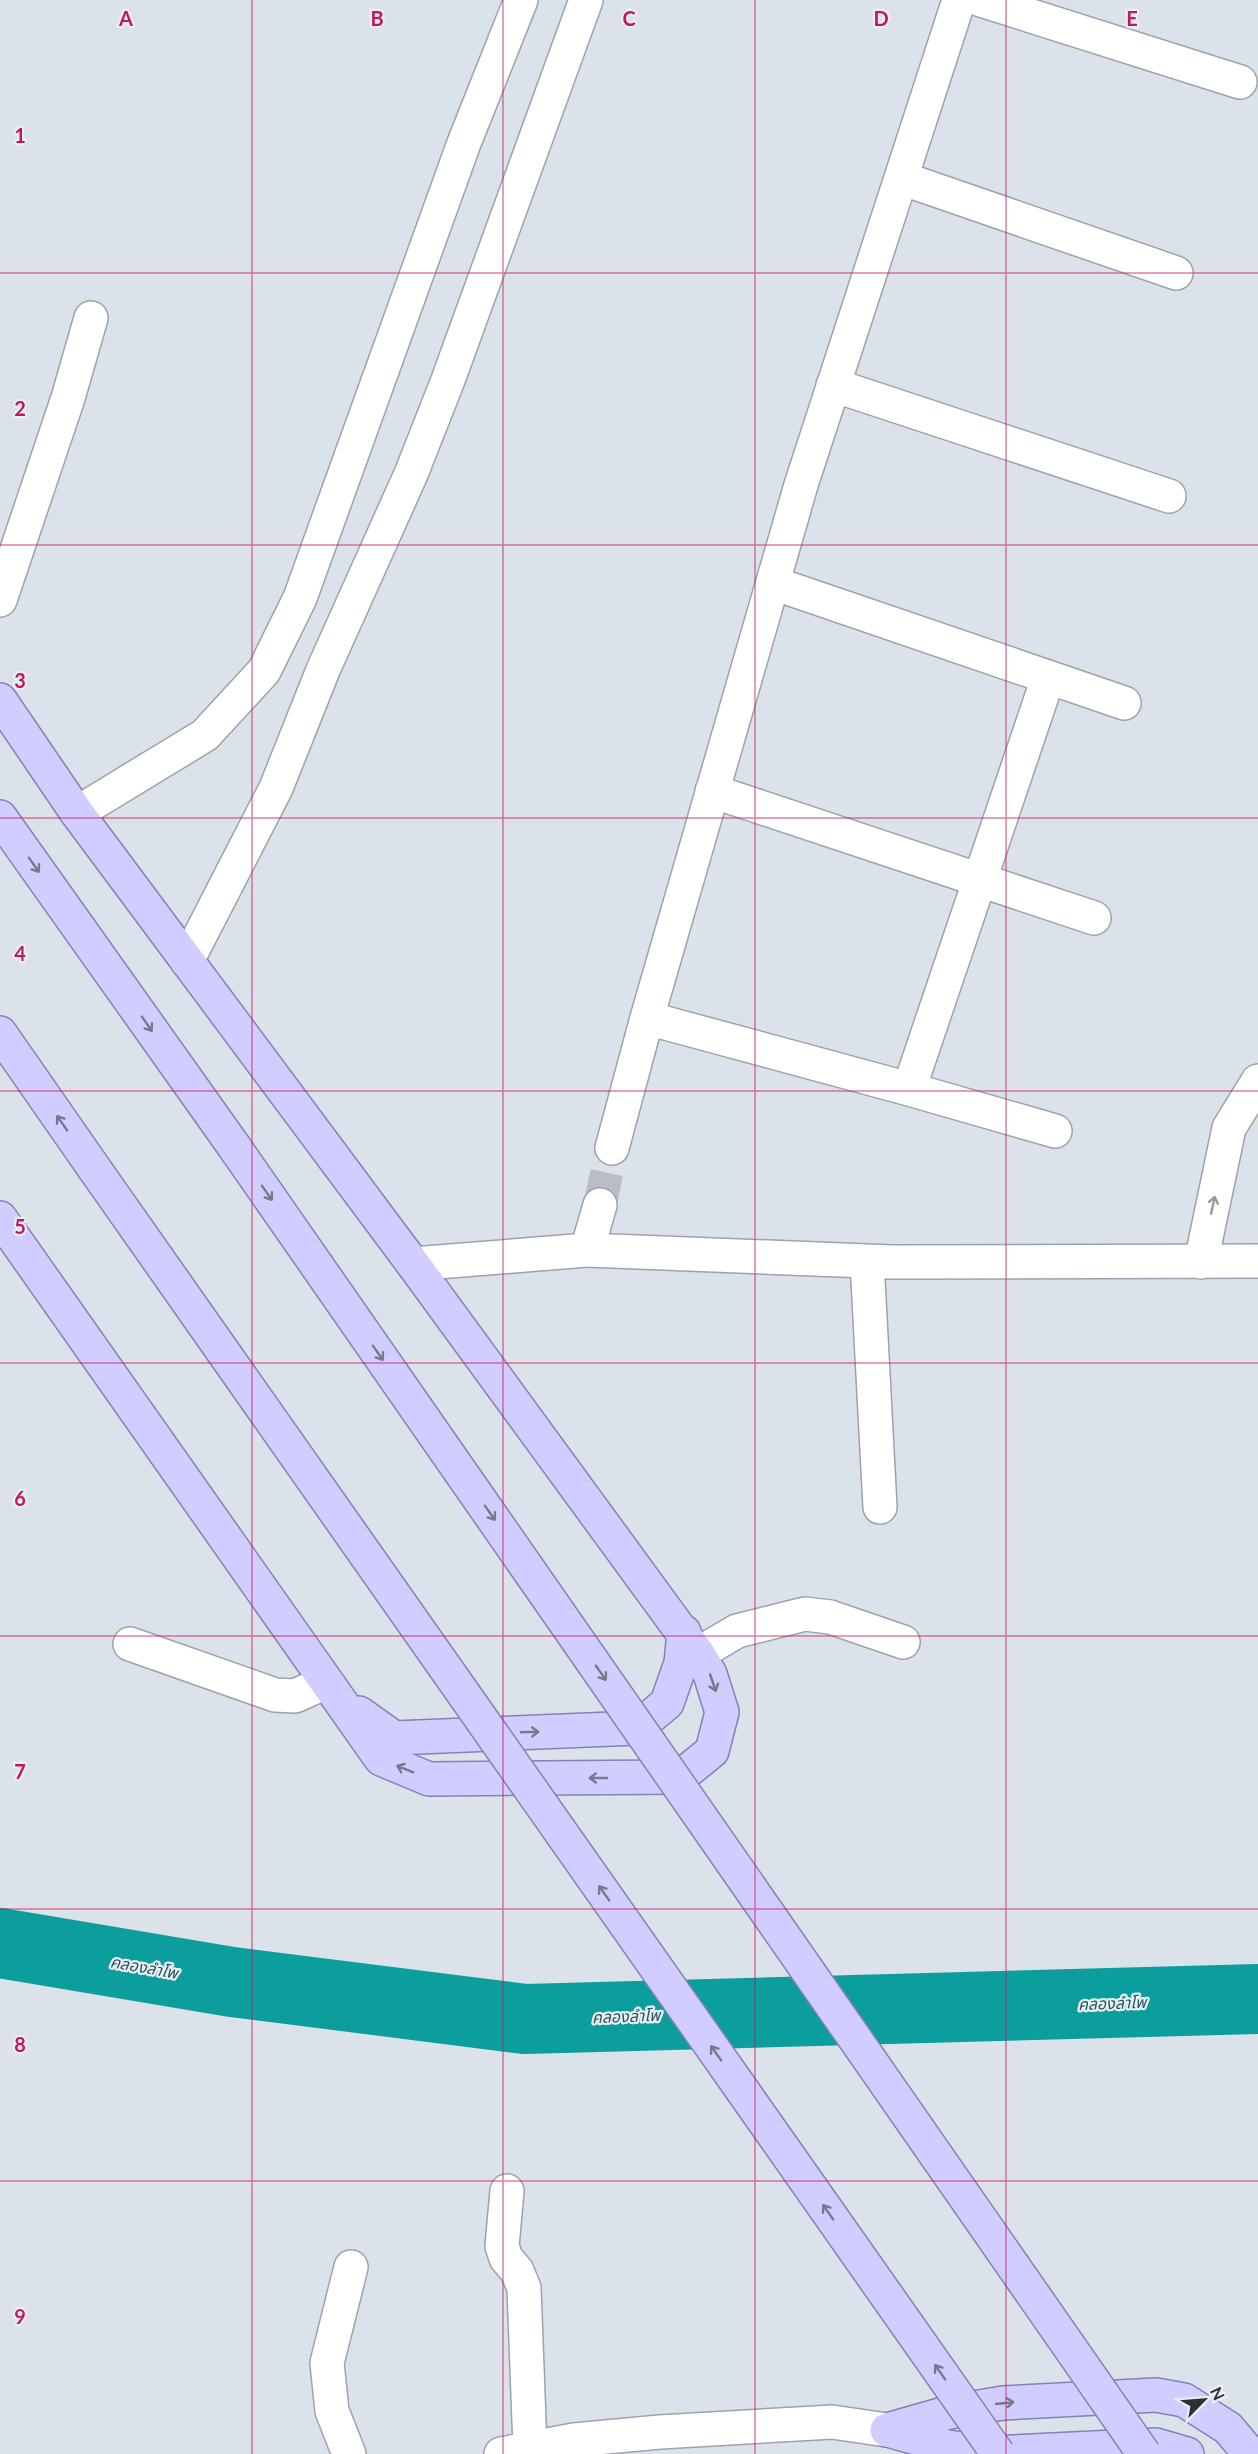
<svg xmlns="http://www.w3.org/2000/svg" width="1258" height="2454" font-family="Lato,'Noto Sans Thai',sans-serif">
<style>
.lines{fill:none;stroke-linecap:round;stroke-linejoin:round}
.river{stroke:#0c9e9d;stroke-width:70}
.minor-tunnel{stroke:#b9bec5;stroke-width:33;stroke-dasharray:33 16;stroke-linecap:butt}
.minor-casing{stroke:#9da3aa;stroke-width:36}
.major-casing{stroke:#8481b6;stroke-width:36}
.minor{stroke:#fff;stroke-width:33}
.major{stroke:#d1cdfe;stroke-width:33}
.major-bridge-casing{stroke:#8481b6;stroke-width:36;stroke-linecap:butt}
.major-bridge{stroke:#d1cdfe;stroke-width:33}
.oneway{stroke:#77778e}
.oneway2{stroke:#969899}
.grid{fill:none;stroke:#c2185b;stroke-width:1.5;stroke-opacity:0.55}
.labels{text-anchor:middle;stroke-width:4.5;stroke-linejoin:round;paint-order:stroke}
.water-label{font-size:16px;font-style:italic;fill:#245756;stroke:#eaeff7}
.grid-label{font-size:20px;text-anchor:middle;font-weight:bold;fill:#c2185b;stroke:#eaeff7;stroke-width:4.5;stroke-linejoin:round;paint-order:stroke}
</style>
<rect width="100%" height="100%" fill="#dce2e9"/>
<g class="lines">
<!-- river -->
<path class="river" d="M0,1943l232,39 293,37 733,-20"/>
<!-- minor-tunnel -->
<path class="minor-tunnel" d="M600,1205l12,-57"/>
<defs>
<path id="minor" d="M981,0l259,82
M901,178l275,95
M833,385l336,111
M773,583l351,120
M0,600l68,-202 23,-80
M712,791l382,127
M77,813l128,-78 59,-64 36,-73 164,-455 57,-143
M187,961l89,-173 47,-118 88,-196 37,-94 138,-380
M647,1018l262,71 146,42
M909,1089l139,-411
M612,1148l35,-130 154,-533 158,-485
M587,1250l13,-45
M867,1261l13,246
M1201,1262l28,-134 29,-47
M413,1264l174,-14 305,12 366,-1
M130,1644l145,51 20,1 31,-14
M698,1654l39,-23 68,-17 25,3 73,25
M507,2191l-5,55 4,12 11,13 7,17 6,160
M349,2454l-17,-43 -5,-48 24,-96
M501,2454l73,-14 86,-8 172,-10 55,8"/>
<path id="major" d="M0,700l77,113 336,451 285,390 12,20 12,38 -10,39 -32,26 -251,2 -48,-20 -381,-541
M0,817l233,328
M0,1033l96,138
M359,1713l35,25 243,-10 30,-25 14,-40 3,-31
M887,2430l63,-18 53,-9 153,-8 28,5 44,28 22,26
M888,2430l60,17 43,6 165,-8 31,9"/>
</defs>
<!-- minor casing -->
<use href="#minor" class="minor-casing"/>
<!-- major casing -->
<use href="#major" class="major-casing"/>
<!-- minor -->
<use href="#minor" class="minor"/>
<!-- major -->
<use href="#major" class="major"/>
<defs>
<path id="major-bridge" d="M233,1145l911,1309
M96,1171l902,1283"/>
</defs>
<!-- major-bridge casing -->
<use href="#major-bridge" class="major-bridge-casing"/>
<!-- major-bridge -->
<use href="#major-bridge" class="major-bridge"/>
</g>
<!-- one-way arrows -->
<defs><path id="oneway-shaft" d="M-6 0H5M1.5-3L5.5 0L1.5 3" fill="none" stroke-width="1.6" stroke-linecap="round" stroke-linejoin="round" transform="scale(1.5)"/></defs>
<g class="oneway">
<use href="#oneway-shaft" transform="translate(34 865) rotate(55)"/>
<use href="#oneway-shaft" transform="translate(147 1024) rotate(55)"/>
<use href="#oneway-shaft" transform="translate(62 1123) rotate(-125)"/>
<use href="#oneway-shaft" transform="translate(267 1193) rotate(55)"/>
<use href="#oneway-shaft" transform="translate(378 1353) rotate(55)"/>
<use href="#oneway-shaft" transform="translate(490 1513) rotate(55)"/>
<use href="#oneway-shaft" transform="translate(601 1673) rotate(55)"/>
<use href="#oneway-shaft" transform="translate(713 1683) rotate(71)"/>
<use href="#oneway-shaft" transform="translate(530 1732) rotate(-2)"/>
<use href="#oneway-shaft" transform="translate(405 1769) rotate(-158)"/>
<use href="#oneway-shaft" transform="translate(598 1778) rotate(180)"/>
<use href="#oneway-shaft" transform="translate(604 1893) rotate(-125)"/>
<use href="#oneway-shaft" transform="translate(716 2053) rotate(-125)"/>
<use href="#oneway-shaft" transform="translate(828 2212) rotate(-125)"/>
<use href="#oneway-shaft" transform="translate(940 2372) rotate(-125)"/>
<use href="#oneway-shaft" transform="translate(1005 2403) rotate(-6)"/>
</g>
<use class="oneway2" href="#oneway-shaft" transform="translate(1213 1205) rotate(-78)"/>
<!-- grid -->
<path class="grid" d="M252,0v2454M503,0v2454M755,0v2454M1006,0v2454M0,273h1258M0,545h1258M0,818h1258M0,1091h1258M0,1363h1258M0,1636h1258M0,1909h1258M0,2181h1258"/>
<g class="labels">
<!-- water labels -->
<g class="water-label">
<text transform="translate(144 1967) rotate(10)" y="6">คลองลำโพ</text>
<text transform="translate(1112 2003) rotate(-2)" y="6">คลองลำโพ</text>
<text transform="translate(626 2016) rotate(-2)" y="6">คลองลำโพ</text>
</g>
</g>
<g class="grid-label">
<text x="126" y="26">A</text>
<text x="377" y="26">B</text>
<text x="629" y="26">C</text>
<text x="881" y="26">D</text>
<text x="1132" y="26">E</text>
<text x="20" y="143">1</text>
<text x="20" y="416">2</text>
<text x="20" y="688">3</text>
<text x="20" y="961">4</text>
<text x="20" y="1234">5</text>
<text x="20" y="1506">6</text>
<text x="20" y="1779">7</text>
<text x="20" y="2052">8</text>
<text x="20" y="2324">9</text>
</g>
<!-- north arrow -->
<g transform="translate(1204 2400) rotate(65)" stroke="#eaeff7" stroke-width="4.5" paint-order="stroke">
<path d="M0-4.5L10 22L0 15L-10 22Z" fill="#2e3033"/>
<text y="-9" font-size="16" font-weight="bold" text-anchor="middle" fill="#2e3033">N</text>
</g>
</svg>
